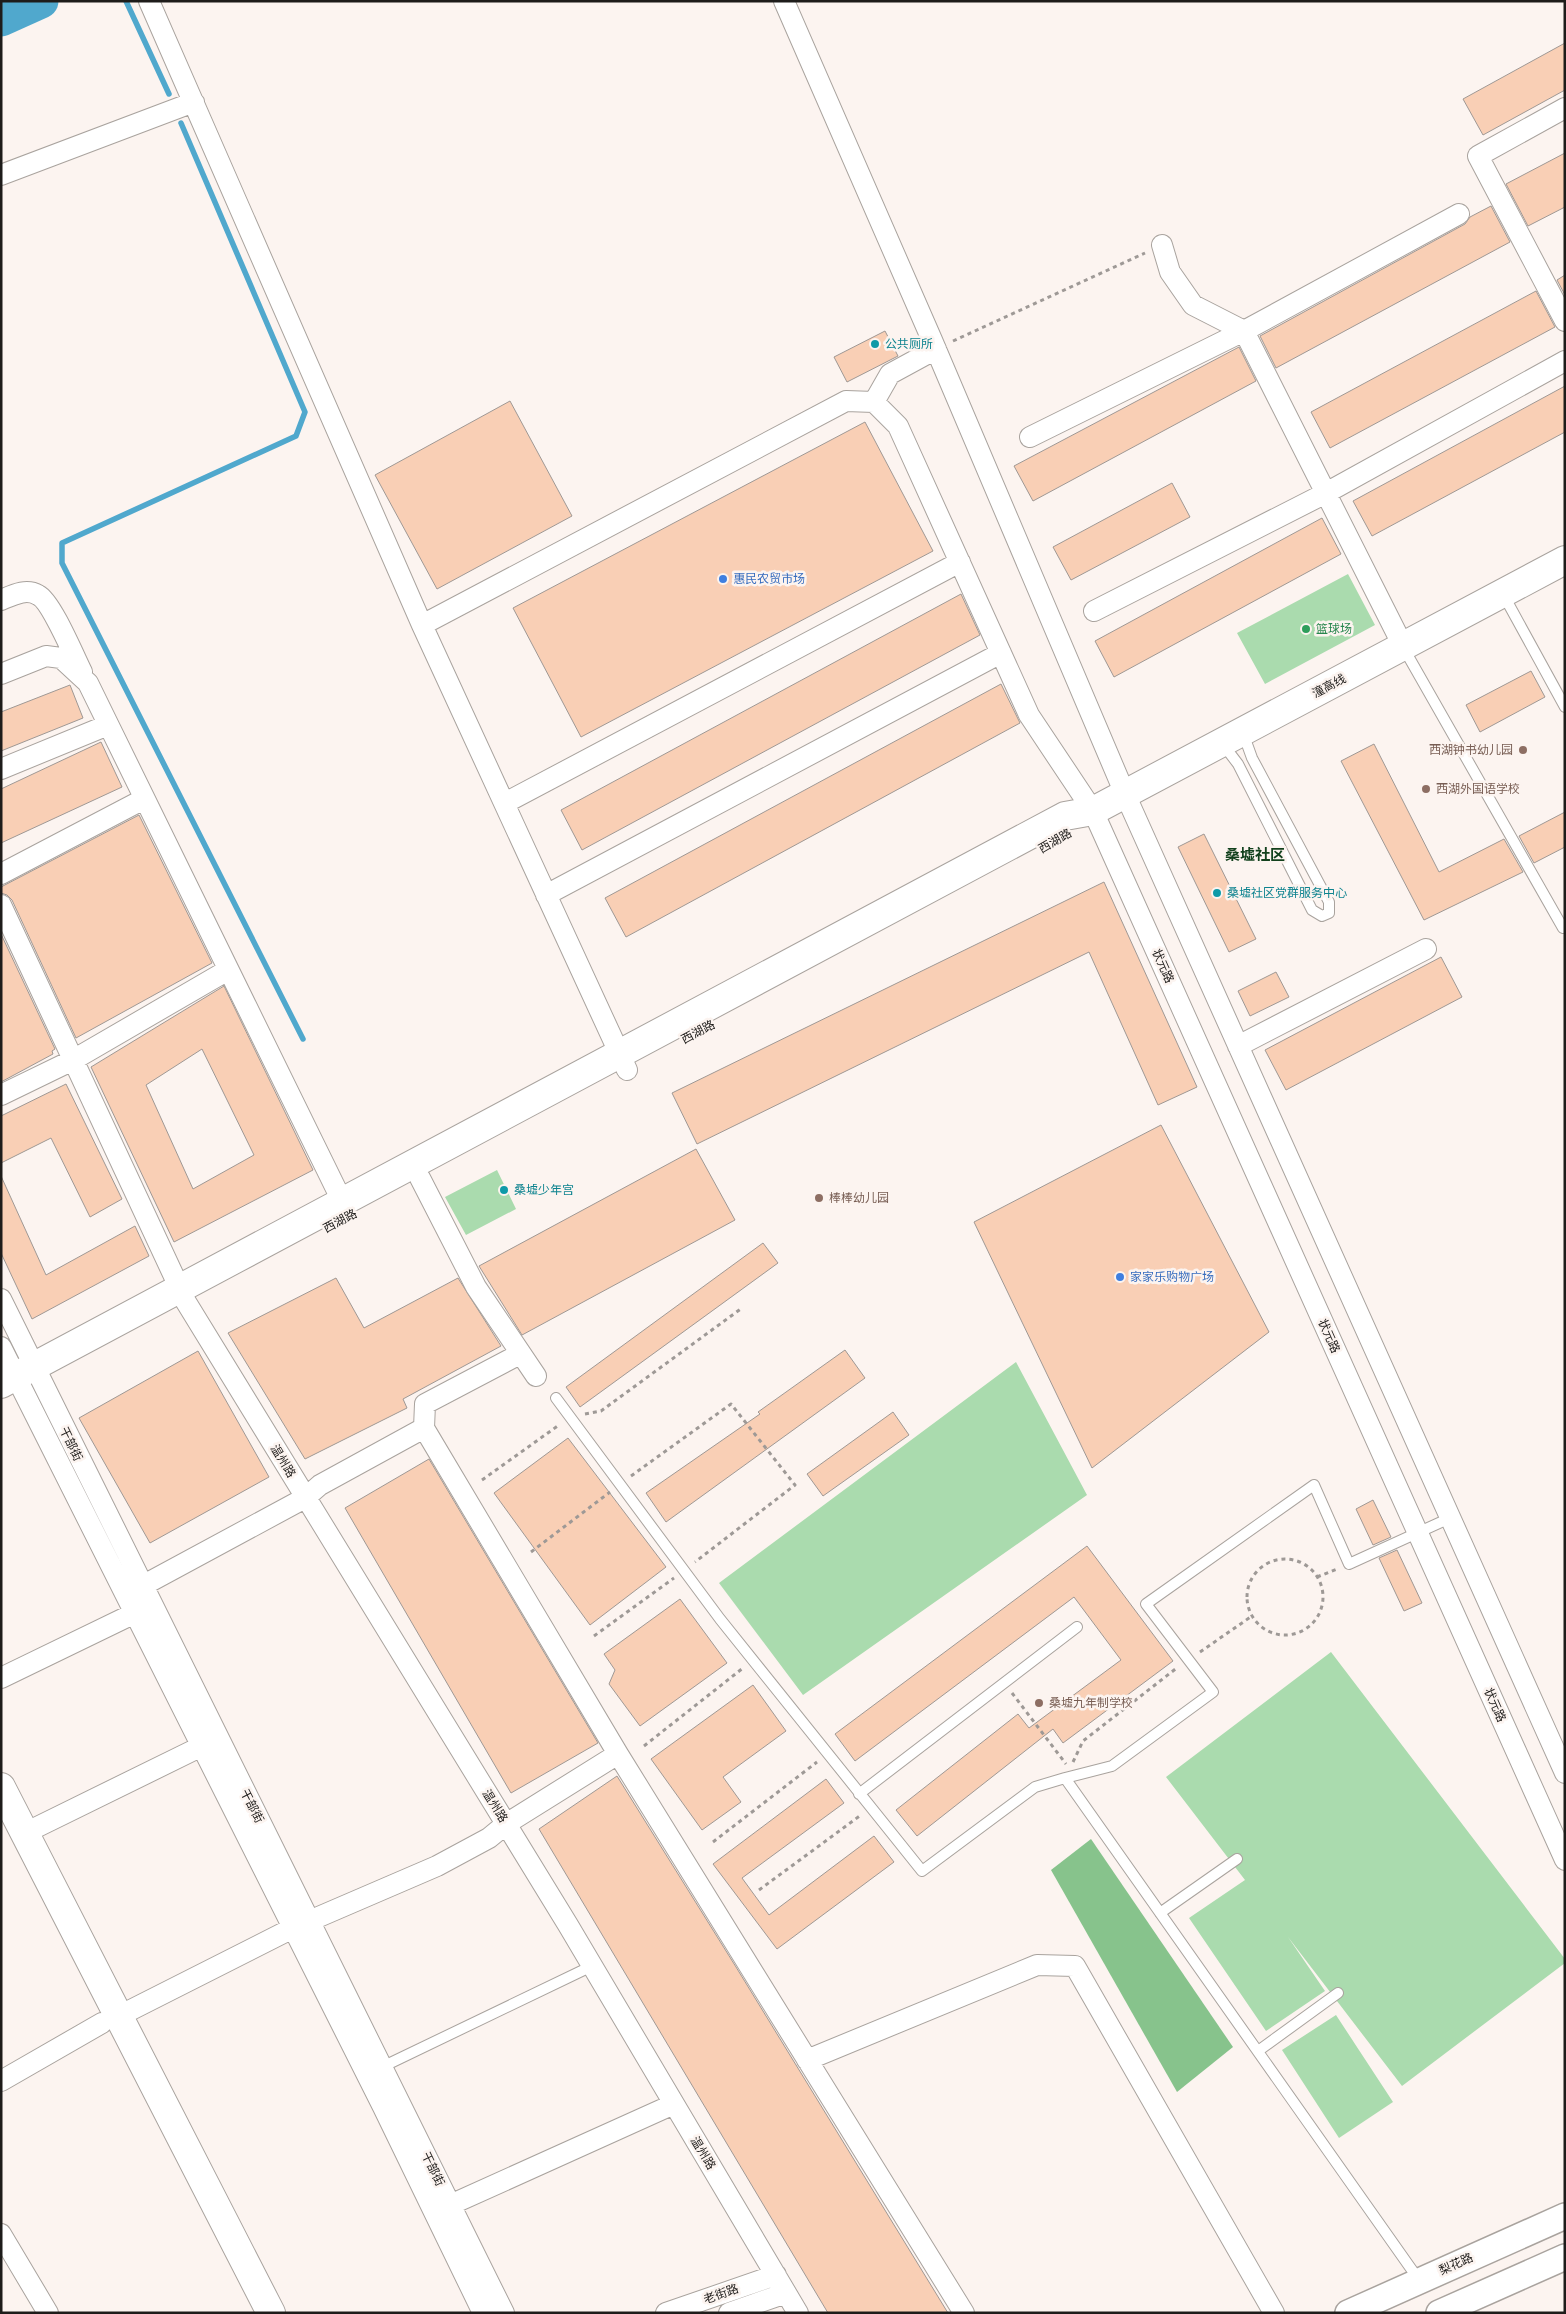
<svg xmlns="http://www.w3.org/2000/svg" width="1566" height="2314" font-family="'IBM Plex Serif','Noto Sans SC',serif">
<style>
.green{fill:#aadbae}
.forest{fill:#87c38c}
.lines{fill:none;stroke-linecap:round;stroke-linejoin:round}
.stream{stroke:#50a8cd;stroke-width:5.5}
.river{stroke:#50a8cd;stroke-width:35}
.building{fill:#f9cfb5;stroke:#9f9894;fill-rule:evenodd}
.service-casing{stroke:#a9a39e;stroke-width:12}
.minor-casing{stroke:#a9a39e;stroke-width:22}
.tertiary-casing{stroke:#a9a39e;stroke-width:28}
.secondary-casing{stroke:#a9a39e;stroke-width:30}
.path{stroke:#9e9996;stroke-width:3;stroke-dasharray:4 4;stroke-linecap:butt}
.service{stroke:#fff;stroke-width:10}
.minor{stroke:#fff;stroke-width:20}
.tertiary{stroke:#fff;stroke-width:25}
.secondary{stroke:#fff;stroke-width:28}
.culture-dot{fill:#0f9aa8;stroke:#fcf4f0;stroke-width:2}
.shop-dot{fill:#3f7fe0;stroke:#fcf4f0;stroke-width:2}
.leisure-dot{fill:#2e9e5b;stroke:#fcf4f0;stroke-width:2}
.education-dot{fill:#8d6e63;stroke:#fcf4f0;stroke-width:2}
.labels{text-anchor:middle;stroke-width:5;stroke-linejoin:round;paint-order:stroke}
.culture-label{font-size:12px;fill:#0d838f;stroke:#fcf4f0;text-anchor:start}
.shop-label{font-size:12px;fill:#366cbe;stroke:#fcf4f0;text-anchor:start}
.leisure-label{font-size:12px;fill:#27864d;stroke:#fcf4f0;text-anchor:start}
.street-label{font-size:12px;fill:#1e1c1a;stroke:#fcf4f0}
.education-label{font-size:12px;fill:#785e54;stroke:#fcf4f0;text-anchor:start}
.quarter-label{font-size:15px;font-weight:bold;fill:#12411d;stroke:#fcf4f0}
</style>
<rect width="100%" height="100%" fill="#fcf4f0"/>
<!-- green -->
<path class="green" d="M1348,574l27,51 -110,59 -28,-51z
M497,1170l19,39 -50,26 -21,-38z
M1016,1362l71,133 -284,200 -84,-112z
M1331,1652l234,307v4l-163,123 -114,-149 37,54 -59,40 -77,-113 56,-38 -79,-103z
M1336,2015l57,87 -54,36 -57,-88z"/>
<!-- forest -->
<path class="forest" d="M1091,1839l142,208 -56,45 -126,-222z"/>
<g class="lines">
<!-- stream -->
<path class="stream" d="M126,1l43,93
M181,123l124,289 -9,24 -234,107v20l241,476"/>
<!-- river -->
<path class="river" d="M1,19l40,-18"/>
</g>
<!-- building -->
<path class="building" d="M1565,43v47l-82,45 -20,-36z
M1565,153v54l-37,19 -22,-42z
M1491,206l19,36 -234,126 -16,-32 205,-112 5,-7z
M1565,275v20l-8,-15z
M1536,291l19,36 -225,121 -19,-36z
M885,331l13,25 -51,26 -13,-25z
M1239,347l17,34 -223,120 -19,-35z
M1565,386v46l-193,104 -19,-35z
M510,401l62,115 -135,73 -62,-114z
M865,422l68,129 -352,186 -68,-129z
M1172,483l18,34 -119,63 -18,-33z
M1322,518l19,36 -227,123 -19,-36z
M961,594l19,41 -398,215 -21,-40z
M1531,671l14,26 -65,35 -14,-27z
M1001,684l19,39 -394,214 -21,-39z
M70,685l13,33 -82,33v-39z
M101,742l21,45 -121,56v-54z
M1374,744l65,128 65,-33 19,33 -99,48 -83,-159z
M1565,812v35l-31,16 -15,-27z
M139,815l73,148 -136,75 -64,-138 -5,-5 -6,-2v-6z
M1204,834l52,105 -27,13 -51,-105z
M1104,882l93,205 -39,18 -69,-153 -392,192 -25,-51z
M1,934l54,115 -3,2 1,3 -52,28z
M1441,957l21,40 -176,93 -21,-40z
M1276,972l13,25 -39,19 -12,-25z
M224,986l89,184 -139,72 -83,-175zM202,1049l52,106 -61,34 -47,-104z
M66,1084l56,115 -32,18 -39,-79 -50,25v-47z
M1161,1125l108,207 -177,136 -118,-246z
M696,1149l39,71 -213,115 -43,-69z
M1,1176l45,99 89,-49 14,30 -117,63 -31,-66z
M763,1243l15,20 -198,144 -14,-20z
M336,1278l28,50 94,-50 43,68 -98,53 4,9 -102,51 -77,-126z
M845,1350l20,28 -199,144 -20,-29 114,-79 -2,-2z
M198,1351l71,126 -119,66 -71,-125z
M893,1412l16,23 -86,61 -16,-22z
M568,1438l98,129 -76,58 -96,-132z
M429,1459l169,284 -87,50 -166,-285z
M1373,1500l18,37 -18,8 -17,-36z
M1087,1546l86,115 -110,82 -10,-14 -136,107 -21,-26 122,-96 11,14 92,-68 -47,-63 -219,164 -20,-27z
M1397,1550l25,53 -18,8 -25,-53z
M680,1599l47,64 -87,63 -31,-42 6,-14 -11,-16z
M753,1685l33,46 -63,46 18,25 -39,28 -51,-71z
M617,1776l119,191 212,346h-120l-289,-484z
M826,1779l18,24 -102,75 27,37 105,-79 20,26 -117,87 -64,-85z"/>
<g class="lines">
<defs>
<path id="service" d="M1503,594l62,113
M1403,647l160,281
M1222,743l16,21 74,146 10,6 7,-3v-11l-77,-144 -9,-25
M556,1398l164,221 202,252 113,-84 30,-9 354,502
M1065,1778l47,-12 101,-74 -67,-88 168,-119 35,79 101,-46
M859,1794l218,-167
M1160,1913l77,-54
M1258,2051l80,-58
M382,2067l210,-101"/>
<path id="minor" d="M149,1l273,624 205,445
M784,1l148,339 193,454 440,979
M1565,108l-87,48 87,165
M1,175l193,-73
M1162,245l8,27 23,33 51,26 159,315
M874,402l16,-28 46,-25
M1030,437l214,-106 215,-117
M1,600c12,-5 25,-12 37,-5 13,6 36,61 44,77
M1094,611l232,-118 239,-132
M422,625l424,-224 28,1 24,24 131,289 64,96 472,1049
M1,674l45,-18 15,2 27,25 255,520
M1,769l107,-44
M505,803l455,-241
M1,874l143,-75
M546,895l455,-242
M1,905l185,397 382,623 230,388
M1238,1046l188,-97
M1,1095l72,-35 155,-90
M420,1178l56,109 60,89
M1,1299l503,1014
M1,1347l382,760 100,206
M424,1428l194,326 346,559
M1,1678l134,-65 7,-27 163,-88 15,-13 104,-57 1,-24 95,-50
M25,1833l177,-87
M119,2016l174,-88 144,-62 52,-28 17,-14 112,-70
M807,2060l230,-95 38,1 199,347
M1,2081l101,-58
M450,2205l224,-101
M1,2234l47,79
M666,2313l110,-38
M729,2313l57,-20"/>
<path id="tertiary" d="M1348,2313l217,-97
M1439,2313l126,-56"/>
<path id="secondary" d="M1,1384l1064,-568 28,-5 472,-251
M1,1787l270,526"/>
</defs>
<!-- service casing -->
<use href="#service" class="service-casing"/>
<!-- minor casing -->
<use href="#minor" class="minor-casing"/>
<!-- tertiary casing -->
<use href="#tertiary" class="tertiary-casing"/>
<!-- secondary casing -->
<use href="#secondary" class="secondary-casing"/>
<!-- path -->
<path class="path" d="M953,341l192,-88
M585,1414l16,-3 141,-103
M631,1476l100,-72 64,81 -100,77
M482,1480l77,-55
M531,1552l79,-60
M1247 1597a38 38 0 1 1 76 0a38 38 0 1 1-76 0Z
M1317,1577l20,-8
M594,1636l80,-58
M1200,1652l52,-36
M1012,1693l54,71
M644,1746l99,-78
M1073,1762l10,-21 95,-74
M713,1842l104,-80
M759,1890l102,-75"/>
<!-- service -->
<use href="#service" class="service"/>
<!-- minor -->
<use href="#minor" class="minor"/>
<!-- tertiary -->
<use href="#tertiary" class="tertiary"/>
<!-- secondary -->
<use href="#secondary" class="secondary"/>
</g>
<!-- markers -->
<g class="culture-dot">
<circle cx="875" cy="344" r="5"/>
<circle cx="1217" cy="893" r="5"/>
<circle cx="504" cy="1190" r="5"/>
</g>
<g class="shop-dot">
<circle cx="723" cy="579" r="5"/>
<circle cx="1120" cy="1277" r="5"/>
</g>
<circle class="leisure-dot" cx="1306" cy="629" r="5"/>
<g class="education-dot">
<circle cx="1523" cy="750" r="5"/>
<circle cx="1426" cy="789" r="5"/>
<circle cx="819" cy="1198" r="5"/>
<circle cx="1039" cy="1703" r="5"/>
</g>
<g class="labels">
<!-- culture labels -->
<g class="culture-label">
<text x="885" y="348">公共厕所</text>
<text x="1227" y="897">桑墟社区党群服务中心</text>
<text x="514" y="1194">桑墟少年宫</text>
</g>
<!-- shop labels -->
<g class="shop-label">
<text x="733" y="583">惠民农贸市场</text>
<text x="1130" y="1281">家家乐购物广场</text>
</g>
<!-- leisure labels -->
<g class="leisure-label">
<text x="1316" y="633">篮球场</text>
</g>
<!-- street labels -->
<g class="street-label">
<text transform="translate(1329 686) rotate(-28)" y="4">潼高线</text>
<text transform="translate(1055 841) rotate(-30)" y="4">西湖路</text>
<text transform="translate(1163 966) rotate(66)" y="4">状元路</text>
<text transform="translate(698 1032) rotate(-28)" y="4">西湖路</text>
<text transform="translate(340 1221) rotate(-28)" y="4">西湖路</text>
<text transform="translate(1329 1336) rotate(66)" y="4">状元路</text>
<text transform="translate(71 1444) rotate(64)" y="4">干部街</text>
<text transform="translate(283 1461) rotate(59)" y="4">温州路</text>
<text transform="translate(1495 1705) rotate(66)" y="4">状元路</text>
<text transform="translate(252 1806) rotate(63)" y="4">干部街</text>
<text transform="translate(495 1806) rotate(58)" y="4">温州路</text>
<text transform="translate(703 2153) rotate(59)" y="4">温州路</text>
<text transform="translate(433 2169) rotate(64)" y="4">干部街</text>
<text transform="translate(1456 2264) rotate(-24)" y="4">梨花路</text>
<text transform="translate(721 2294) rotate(-19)" y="4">老街路</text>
</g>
<!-- education labels -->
<g class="education-label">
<text x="1513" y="754" text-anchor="end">西湖钟书幼儿园</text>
<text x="1436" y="793">西湖外国语学校</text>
<text x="829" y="1202">棒棒幼儿园</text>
<text x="1049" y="1707">桑墟九年制学校</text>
</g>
<!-- quarter labels -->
<g class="quarter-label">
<text x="1255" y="860">桑墟社区</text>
</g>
</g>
<!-- border -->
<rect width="1566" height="2314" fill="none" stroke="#1e1c1a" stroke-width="5"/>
</svg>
